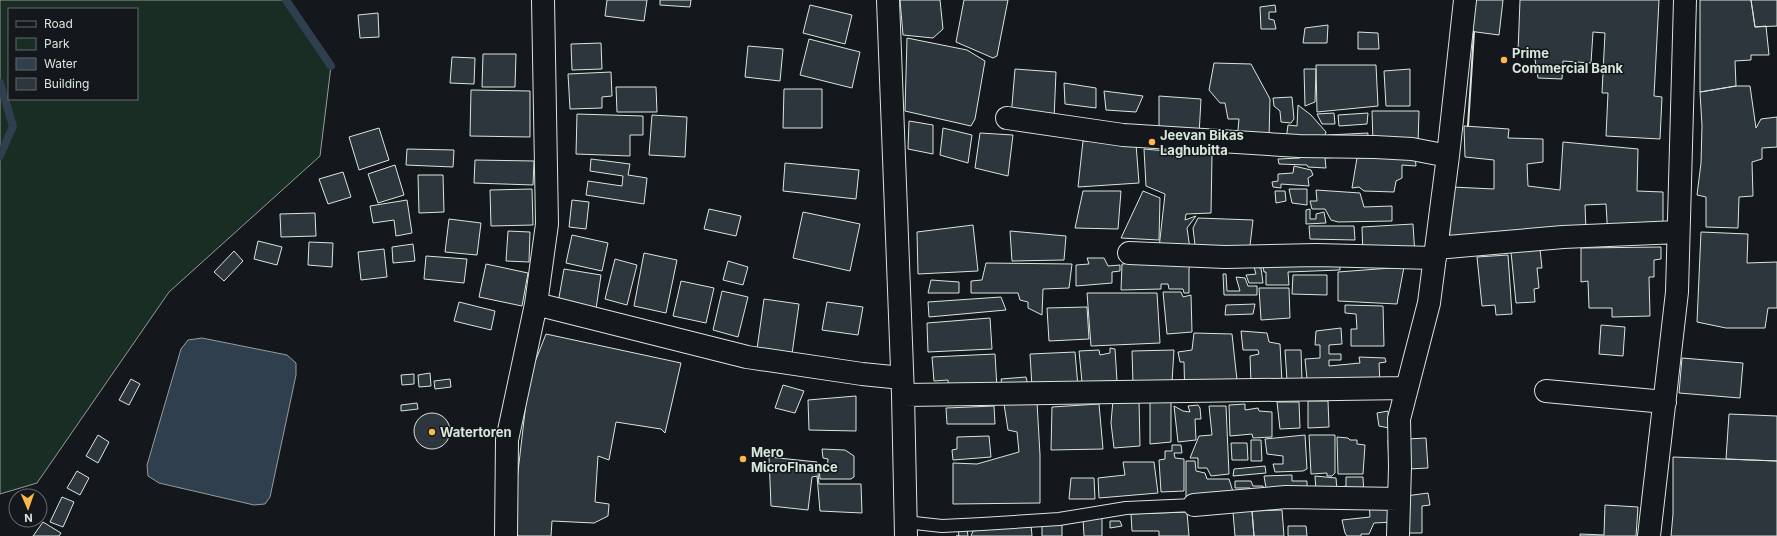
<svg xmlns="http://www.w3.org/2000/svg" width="1777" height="536" font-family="Inter,sans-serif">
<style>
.green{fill:#1a2d24;stroke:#939e99;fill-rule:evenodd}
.water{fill:#2f3f4d;stroke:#939e99}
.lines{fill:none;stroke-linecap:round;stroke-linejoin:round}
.stream{stroke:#2f3f4d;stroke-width:8}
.building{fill:#2c363c;stroke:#d8e6dc}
.lane-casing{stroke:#d8e6dc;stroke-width:14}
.street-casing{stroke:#d8e6dc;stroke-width:24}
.lane{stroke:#14181c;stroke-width:12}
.street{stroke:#14181c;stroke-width:22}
.wall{stroke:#d8e6dc;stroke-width:2}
.poi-dot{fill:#ffb74d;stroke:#14181c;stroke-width:1.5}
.labels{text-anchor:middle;stroke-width:3;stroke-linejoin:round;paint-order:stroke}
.poi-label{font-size:13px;font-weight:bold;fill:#d8e6dc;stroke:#14181c;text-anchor:start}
</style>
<rect width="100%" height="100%" fill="#14181c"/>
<!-- green -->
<path class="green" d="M0,0h286l45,66 -11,90 -151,136 -132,191 -37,11zM9,9h128v90h-128z"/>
<!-- water -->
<path class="water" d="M202,338l85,17 9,8v12l-26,122 -5,7 -11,1 -95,-22 -11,-7 -1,-11 34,-116 7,-9z"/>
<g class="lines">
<!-- stream -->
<path class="stream" d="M286,0l45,66
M0,83l13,43 -13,30"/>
</g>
<!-- building -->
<path class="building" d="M607,0h40l-3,21 -39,-5z
M660,0h31l-1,7 -30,-2z
M900,0h40l3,29 -10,9 -30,-3z
M964,0h44l-11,56 -4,2 -37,-16z
M1473,0h30l-4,35 -30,-4z
M1520,0h139l-5,96 8,1 -2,42 -54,-3 2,-43h-6l3,-60 -12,-1 -2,31 -28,-2 -1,18 -24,-1 -4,-25 -16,-1z
M1700,0h51l4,27 11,-1 3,29h-18v5l-16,1 1,25 -36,6z
M1751,0h26v26l-22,1z
M810,5l42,10 -7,29 -42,-11z
M1275,5l1,7h-7v7l5,1 2,9h-15l-1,-22z
M378,13l1,24 -19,1 -2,-23z
M1328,25l-1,18h-24l2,-15z
M1358,32l20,1 1,16h-21z
M907,38l60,12 18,11 -10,58 -4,7 -66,-15z
M809,39l51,13 -8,36 -52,-13z
M601,43l1,26 -30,1 -1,-26z
M748,46l35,3 -3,32 -35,-4z
M483,54h33l-1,33h-33z
M452,57l23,1 -1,26 -24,-1z
M1214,63l37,1 19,35 -1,39 -32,2 2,-21h-11l-3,-16h-5l-11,-13z
M1316,65h60l2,41 -61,6z
M1015,69l41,3 -2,47 -43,-2z
M1304,69h12l-1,33 -10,4z
M1410,69v37h-24l-2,-35z
M611,72l1,24 -10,1v11l-32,1 -2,-35z
M1064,83l32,5v20l-31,-4z
M1736,86h14l6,42 5,-9 16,-2v30l-15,1v11l-10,3 1,34 -14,1 -1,31 -32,-1v-30l-9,-2 4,-32 1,-37 -2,-34z
M616,87h40l1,25h-40z
M784,89h38v39h-39z
M471,90l59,1v46l-60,-1z
M1104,91l39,5 -7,16 -30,-2z
M1159,96l42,3 -2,36 -40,-2z
M1292,97l2,22 -3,4 -10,-1 -1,-11 -6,-5 -1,-8z
M1298,105l13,10 15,17 -2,7 -38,1 2,-15 9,1z
M1372,111h47l-1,33 -45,-1z
M1334,113l1,11h-13l-5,-10z
M1368,113l-1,11 -28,2 -1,-11z
M577,114l66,2v19h-13v21l-54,-2z
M652,115l35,2 -2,40 -36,-2z
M909,121l24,4v29l-25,-5z
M1464,126l45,3 -1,9 35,1v23l-16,2 1,22 32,4 3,-48 75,7 -1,42 26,1v43l-55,3 -2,-34 -21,1 1,26 -137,17 3,-61 42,2v-29l-29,-3z
M379,128l10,32 -30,10 -10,-33z
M943,128l29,7 -4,28 -28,-8z
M980,133l33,2 -5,41 -33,-8z
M1368,133l-1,9 -39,1v-8z
M1083,141l53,3 3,39 -61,4z
M407,149l47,1 -1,17 -47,-2z
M1144,149l68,6 -1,58 -25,1 -1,6 11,-4 -9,12 3,21 -31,-1 6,-54 -19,-8z
M1298,151l45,6 -18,1 1,10 -18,-1 -1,-2 -28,-1 -1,-5 22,-1z
M1415,157l1,9 -14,-1v13l-6,3 -2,11 -30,-1 -5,-4 -7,1 5,-30z
M591,159l39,5 -2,11 19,3 -3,26 -58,-9 2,-14 34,5 1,-10 -33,-5z
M475,160l59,1 -1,24 -59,-2z
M785,163l74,7 -3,29 -73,-8z
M395,165l9,30 -26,8 -10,-29z
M1294,166l17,4 2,5 -5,3 1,8 -28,-2v4l-8,-1 -1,-5 6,-1v-7l15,-1z
M343,172l8,25 -23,7 -9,-25z
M418,175h25l1,37 -25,1z
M532,189l1,36 -42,1 -1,-36z
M1289,189h18v16l-15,-2z
M1316,190l44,3 4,14 28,-1v15l-54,1 -7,-2 -6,-11h-13l-2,-8h7z
M1083,191h38l-3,38 -43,-1z
M1143,191l17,7 -1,42 -38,-2z
M1275,191h10l1,10 -10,2z
M407,200l5,33 -16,3 -2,-16 -21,3 -3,-17z
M572,200l17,2 -3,27 -17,-2z
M709,209l32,7 -5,20 -32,-7z
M1310,209v10h6v-5l8,-2 2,11 -20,1v-14z
M803,212l57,12 -10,47 -57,-13z
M315,213l1,23 -35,1 -1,-23z
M1198,218l55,2 -4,34h-53l-3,-26z
M449,219l32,4 -4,32 -32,-3z
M1413,224l2,32 -52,1 -1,-30z
M973,225l5,46 -60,3 -1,-42z
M1309,226h45l1,14 -45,-1z
M508,231l22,1 -1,30 -23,-1z
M1010,231l56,5 -2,24 -52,1z
M1701,232l47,2 -1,29 30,-1v46h-9l-3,20h-39l-29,-6z
M572,235l36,8 -6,28 -36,-8z
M258,241l24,6 -5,18 -23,-6z
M309,242l24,1 -1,24 -24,-2z
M413,244l2,17 -22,2 -1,-16z
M1661,247v12l-7,1v17h-5l1,39 -38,1v-9h-23l-1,-27 -7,1v-34z
M384,249l3,28 -26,3 -3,-28z
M1540,249l2,19h-5l2,20 -5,1 1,13 -19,1 -5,-51z
M234,251l9,10 -19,20 -10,-9z
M1261,251l78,6 1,13 -52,2 1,13h-23v-13h-2z
M644,253l33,7 -11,53 -32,-7z
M1508,255l4,59 -16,1 -1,-10 -13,1 -5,-49z
M426,256l41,3 -3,24 -40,-4z
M1087,258h17l4,8 12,-1v6l-8,1v11l-36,3v-21l13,-1z
M615,259l22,6 -10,40 -22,-6z
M728,261l20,6 -5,18 -20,-5z
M986,263l86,1 -3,24 -26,1 -1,26 -14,-7v-6l-8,-2 -2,-7h-47v-12l11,-1z
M1135,263l55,2 -1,4v24h-5l-1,-4h-14l-1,-5h-7v5l-40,1 1,-26z
M486,264l42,9 -6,33 -43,-9z
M1254,267l7,1 2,15h-14l-3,-8 10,-1z
M1404,267l-7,37 -59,-3v-29z
M564,269l37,6 -5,34 -38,-6z
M1223,274h3l1,17h13l-4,-14 9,1 3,8h9v9h-33z
M1293,275h34v20l-35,-1z
M931,280l28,2v11h-31z
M681,281l33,7 -8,35 -33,-7z
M1259,288h30l1,30 -29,2z
M722,291l26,6 -10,40 -25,-7z
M1163,292h18l2,5 8,-2 1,37 -25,2z
M1087,293h70l3,50 -69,3z
M1001,297l5,13 -77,7 -1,-15z
M764,299l35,5 -7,50 -35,-5z
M459,302l36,9 -4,19 -37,-9z
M827,302l36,5 -5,28 -36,-5z
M1255,304l-2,10 -28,1 1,-10z
M1345,305l38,1 1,40h-33v-17h6l-1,-15 -11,-1z
M1087,307l2,32 -40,2 -2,-33z
M990,318l2,31 -64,3 -1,-29z
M1601,325l24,2 -2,29 -24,-2z
M1341,328l1,16 -13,1v9h12v6h-12v6l31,-3 -1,-6 26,1 1,4 -7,1 1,21 -73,-5 -2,-20 15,-1v-13h-5l1,-14z
M1241,331l26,2 2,9 11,2 2,38 -31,1 -1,-27 9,-2 -1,-4h-15z
M1194,333l38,1 5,46 -52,21 -1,-39h-4l-2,-10 14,-2z
M546,334l135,29 -16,70 -4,-4 -45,-7 -7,38 -11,-4 -3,46 14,2 -1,12 -14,7 -42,-2 -1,15h-33l-5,-21 16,-138z
M1110,348l5,1 2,32 -35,1 -3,-31 20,-1 1,5 10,-2z
M1174,350l-2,32 -39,2 -1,-33z
M1285,350h16l1,31h-15z
M1075,352l3,35h-46l-2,-33z
M995,354l2,34 -48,4 -1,-12 -14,1 -2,-24z
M1682,358l61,5 -3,35 -61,-5z
M430,373l1,13 -12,1 -1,-12z
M414,374v10l-12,1 -1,-10z
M1026,377l3,12 -26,1 -2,-11z
M131,379l9,5 -11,21 -10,-5z
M450,379l1,8 -16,2 -1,-8z
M783,385l21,6 -9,22 -20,-5z
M856,396v35l-47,-1 -1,-30z
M1113,400h26l1,46 -26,2 -3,-25z
M1171,401v41l-21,2v-42z
M1308,401h20l1,26 -21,1z
M1037,402l3,53v48l-87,1v-41l24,1 42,-12 -2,-20 -9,-2 -4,-26z
M1277,402h22l1,26 -20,1z
M417,403l1,6 -17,2v-6z
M1099,404l4,45 -52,1 1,-43z
M1245,404v6l13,-2 1,3 13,1v25l-19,1 -1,-4 -22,2 -1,-31z
M1198,405l2,3 1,11h-6l1,21 -18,2 -4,-36 9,5 7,1 -2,-6z
M994,406l1,18h-48l-1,-16z
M1209,406h17l3,68 -18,2 -4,-8h-9v-10h-8l9,-22 13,-1z
M1388,411l1,17 -10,-2 -2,-13z
M414 431a18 18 0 1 1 36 0a18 18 0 1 1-36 0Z
M1729,414l48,2v45l-51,-2z
M98,435l11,7 -11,21 -12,-7z
M1305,435l2,34 -4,2 -28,1 -2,-8h10v-8l-16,-2 -2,-15z
M1309,435h26v38l-3,3h-5v-3l-16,1z
M989,436l2,21 -38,3 -1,-10 5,-1v-12z
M1337,437l11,1 2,2h7v4l8,1 -2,29h-25z
M1426,438l2,30 -39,2 -1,-30z
M1251,440h10l1,21h-11z
M1231,443h16l1,17h-16z
M1172,445h9l1,8h-8l1,5 9,1v32l-23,1 -2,-32 6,-1v-8h7z
M822,449l23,1 9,6v21l-3,2h-31l-1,-11 8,1 1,-10 -5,-1z
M769,457l48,5 2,22h42l1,29 -42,-2 -3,-35 -5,1 -4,33 -37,-4z
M1673,457l104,4v75h-106l2,-22z
M1186,461h9l1,10 9,2 2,6h22l6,19h-49z
M1123,462h31l4,31 -59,5 -1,-20 27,-3z
M1265,466l1,7 -33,3 1,-7z
M77,471l12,7 -9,17 -13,-7z
M1292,475v6h15v16l-40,-3 -3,-18z
M1315,476l21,2 1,12 3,1v-4l6,-1v-9h17l1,19 -48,-5z
M1071,478h23l1,21h-26z
M1235,481h16l2,5h10l1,6 -13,1 -1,-5h-15z
M1428,493l2,12 -8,1v27h-30l2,-11 -20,1 -5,11h-8v2h-14l-2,-3 -3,-13 28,-3 -1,-16z
M62,497l12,5 -11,25 -13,-5z
M1605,505l33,2 -2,29h-56v-2l24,1z
M1282,510l2,26h-30l-2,-25z
M1252,511l2,25h-19l-2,-24z
M1187,512l2,24h-30v-5h-27l-1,-17z
M1083,518h19v18h-18z
M1110,521h10l2,5 -12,2z
M43,522l18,11 -2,3h-26z
M1062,524v12h-20v-11z
M1031,525l1,11h-61l2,-5z
M1288,526h18l1,10h-19z
M967,529l1,7h-12h3l-1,-6z"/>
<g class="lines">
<defs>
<path id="lane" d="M905,522l37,4 40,-2 77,-5 67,-11 68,-3"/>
<path id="street" d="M888,0l15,395 3,141
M1007,118l116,17 176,11 76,1 37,2 36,7
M1436,248l127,-11 115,-5
M1129,253l96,4 91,-2 119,3
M536,304l211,53 115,17 40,4
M1546,391l119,11
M903,395l503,-7
M1194,505l92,-8 112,2
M506,536l1,-96 29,-136 11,-80 -4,-224
M1398,536l2,-69 -1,-48 30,-116 19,-147 17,-156
M1649,536l28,-244 8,-292"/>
</defs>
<!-- lane casing -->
<use href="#lane" class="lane-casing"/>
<!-- street casing -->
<use href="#street" class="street-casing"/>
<!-- lane -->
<use href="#lane" class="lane"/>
<!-- street -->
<use href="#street" class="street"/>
<!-- wall -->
<path class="wall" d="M1468,126l6,-94"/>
</g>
<!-- markers -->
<g class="poi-dot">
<circle cx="1504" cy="60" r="4"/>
<circle cx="1152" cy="142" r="4"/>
<circle cx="432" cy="432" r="4"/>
<circle cx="743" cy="459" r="4"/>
</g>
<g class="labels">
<!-- poi labels -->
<g class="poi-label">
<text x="1512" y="58">Prime<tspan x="1512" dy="15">Commercial Bank</tspan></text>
<text x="1160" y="140">Jeevan Bikas<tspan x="1160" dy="15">Laghubitta</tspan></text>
<text x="440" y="437">Watertoren</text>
<text x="751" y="457">Mero<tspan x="751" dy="15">MicroFInance</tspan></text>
</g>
</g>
<!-- legend -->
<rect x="8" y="8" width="130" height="92" fill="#14181c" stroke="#626a69"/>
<rect x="16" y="21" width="20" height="6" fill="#14181c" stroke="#626a69"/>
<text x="44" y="28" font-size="12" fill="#d8e6dc">Road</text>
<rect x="16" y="38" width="20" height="12" fill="#1a2d24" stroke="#626a69"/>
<text x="44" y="48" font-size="12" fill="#d8e6dc">Park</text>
<rect x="16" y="58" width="20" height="12" fill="#2f3f4d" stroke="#626a69"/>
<text x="44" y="68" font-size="12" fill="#d8e6dc">Water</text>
<rect x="16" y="78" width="20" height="12" fill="#2c363c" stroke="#626a69"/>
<text x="44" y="88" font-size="12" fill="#d8e6dc">Building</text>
<!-- north arrow -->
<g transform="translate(28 508) rotate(178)"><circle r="19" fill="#14181c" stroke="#626a69"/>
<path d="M0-3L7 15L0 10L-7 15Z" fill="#ffb74d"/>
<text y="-6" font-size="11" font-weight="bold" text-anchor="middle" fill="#d8e6dc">N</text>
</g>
</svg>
